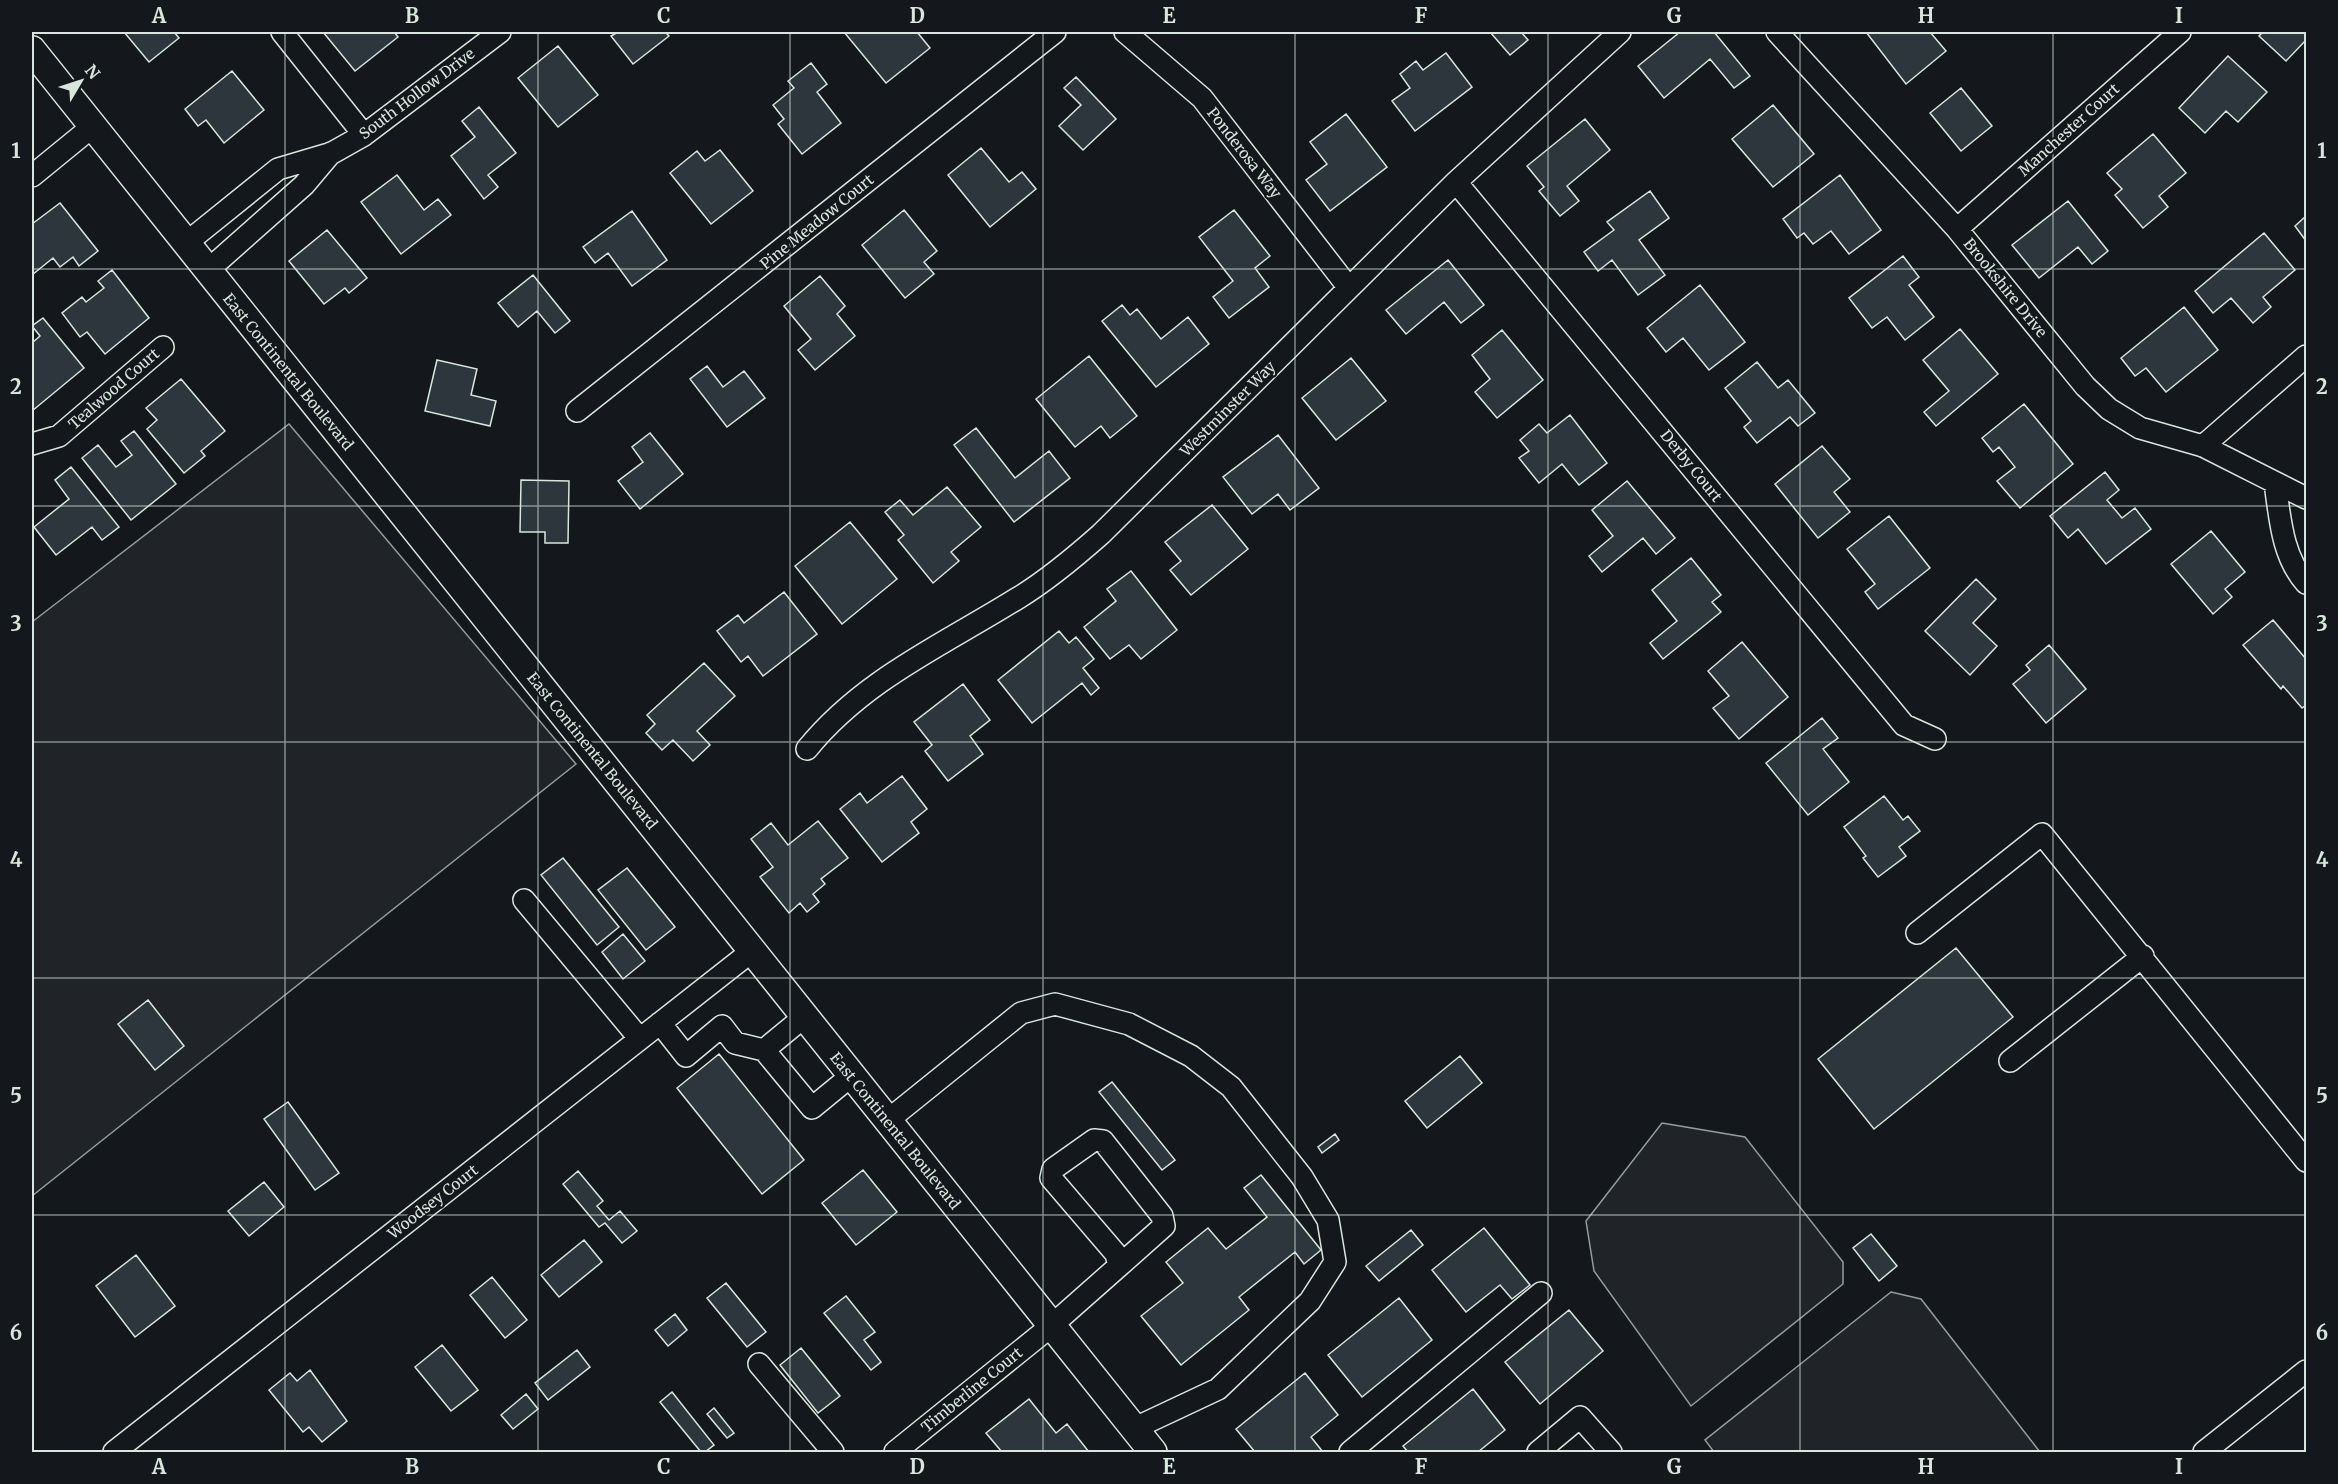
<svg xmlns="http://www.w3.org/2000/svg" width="2338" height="1484" font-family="Merriweather,serif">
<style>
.green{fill:#202428;stroke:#939e99;stroke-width:1.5}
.building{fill:#2c363c;stroke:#d8e6dc;stroke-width:1.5}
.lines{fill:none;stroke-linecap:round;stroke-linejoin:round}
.minor-casing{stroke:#d8e6dc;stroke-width:24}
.major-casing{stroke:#d8e6dc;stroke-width:30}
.minor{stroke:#14181c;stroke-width:21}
.major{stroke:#14181c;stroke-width:27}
.grid{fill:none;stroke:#d8e6dc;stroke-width:1.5;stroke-opacity:0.55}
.labels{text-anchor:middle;stroke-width:4.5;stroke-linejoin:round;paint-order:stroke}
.street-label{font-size:15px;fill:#d8e6dc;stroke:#14181c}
.neatline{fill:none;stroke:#d8e6dc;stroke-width:2}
.grid-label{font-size:20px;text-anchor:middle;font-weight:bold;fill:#d8e6dc}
</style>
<rect width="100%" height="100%" fill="#14181c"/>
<!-- green -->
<path class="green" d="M289,424l287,340 -544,432v-574z
M1662,1123l83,14 98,125v22l-152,122 -97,-135 -8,-50z
M1891,1292l30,7 119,153h-326l-9,-12z"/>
<!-- building -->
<path class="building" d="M124,32h50l5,6 -30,24z
M323,32h71l4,5 -43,34z
M618,32h47l4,4 -36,28 -22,-28z
M844,32h73l13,16 -44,35z
M1490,32h31l7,8 -18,15z
M1680,32h34l36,44 -16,12 -24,-29 -46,39 -26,-32z
M1866,32h64l16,19 -40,33z
M2263,32h43v8l-20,21 -27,-25z
M558,46l40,49 -40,32 -40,-49z
M1446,53l26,34 -57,44 -23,-30 18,-13 -10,-14 16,-13 7,9z
M2228,56l39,36 -29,30 -12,-11 -21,22 -26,-25z
M811,63l16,21 -10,8 24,31 -39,31 -24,-30 6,-5 -11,-14 21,-17 -6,-7z
M232,71l32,39 -40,33 -18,-23 -8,6 -13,-17z
M1076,77l40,42 -33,31 -24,-24 22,-21 -17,-17z
M1961,88l31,38 -31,25 -31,-38z
M1773,105l41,49 -41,33 -41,-48z
M479,107l37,46 -28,22 10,12 -14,12 -33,-43 24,-19 -13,-16z
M1346,114l41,53 -57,44 -24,-31 21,-16 -17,-22z
M1585,119l25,31 -43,36 12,15 -19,15 -21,-25 5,-4 -17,-21z
M2153,134l33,39 -27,23 9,11 -25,21 -28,-33 7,-6 -15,-16z
M981,148l28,34 13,-10 14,17 -46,38 -42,-52z
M720,150l33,41 -42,33 -41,-51 27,-22 8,10z
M397,175l27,35 14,-11 13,16 -50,39 -40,-52z
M1840,175l41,55 -32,24 -18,-23 -18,13 -9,-11 -7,5 -14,-19z
M1650,191l19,27 -30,22 26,35 -27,20 -26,-35 -14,11 -14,-19 30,-22 -7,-8z
M2068,201l40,50 -16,13 -14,-17 -39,31 -27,-33z
M60,203l38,48 -19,15 -6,-9 -13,10 -7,-9 -21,17v-51z
M904,210l33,41 -13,11 10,12 -29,24 -43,-53z
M1234,210l36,46 -15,12 14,19 -40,31 -16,-21 20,-16 -34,-44z
M632,211l35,49 -35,26 -24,-33 -13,10 -12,-16z
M2306,216v25l-11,-15z
M327,230l40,48 -18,15 -4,-5 -21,16 -35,-43z
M2264,233l31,37 -32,27 8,10 -18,16 -22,-25 -18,15 -18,-22z
M1903,256l16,21 -10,8 25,32 -29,23 -18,-23 -15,11 -23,-30z
M1448,260l36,45 -23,18 -17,-21 -38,32 -20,-24z
M112,270l37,48 -44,36 -18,-22 -7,5 -18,-24 20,-16 4,5 18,-14 -6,-7z
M533,275l37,46 -15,12 -18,-22 -19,16 -20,-24z
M820,276l25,30 -8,8 18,22 -40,34 -17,-20 13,-11 -27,-33z
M1700,285l45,57 -36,28 -26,-32 -17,14 -19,-24z
M1122,305l8,10 7,-6 24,30 27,-22 21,27 -53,43 -54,-66z
M2184,307l34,43 -52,42 -20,-24 -11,8 -14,-18z
M43,318l41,50 -52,43v-68l8,-7 -8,-10z
M1960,329l38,45 -62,52 -12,-14 25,-21 -26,-31z
M1502,330l41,50 -46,38 -22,-26 15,-13 -18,-24z
M1089,356l48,60 -27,22 -9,-12 -26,21 -39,-48z
M1351,358l35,43 -50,39 -34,-42z
M437,360l40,9 -6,26 25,6 -6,25 -65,-15z
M1757,362l21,26 10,-8 27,33 -17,13 -8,-9 -33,26 -13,-16 7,-6 -26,-33z
M707,366l16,21 21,-16 21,27 -38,29 -37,-48z
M181,379l44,52 -24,20 4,5 -21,17 -37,-44 10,-9 -11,-12z
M2024,404l49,60 -53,44 -23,-27 18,-14 -16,-20 -6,5 -11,-14z
M1570,415l37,48 -28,22 -17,-21 -23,19 -20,-25 10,-7 -9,-11 19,-16 8,9z
M976,428l39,50 34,-27 21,27 -56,44 -60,-77z
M134,431l42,53 -45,36 -49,-62 16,-13 18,22 16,-12 -11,-14z
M650,433l33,41 -43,35 -22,-28 25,-19 -11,-15z
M1278,435l41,53 -29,22 -12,-16 -26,20 -29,-37z
M1822,446l28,33 -16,13 16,20 -32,26 -43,-54z
M71,467l48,60 -17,13 -10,-13 -36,28 -22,-28 35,-28 -14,-19z
M2105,472l14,18 -12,10 15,18 13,-10 16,21 -45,35 -28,-35 -10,9 -18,-22z
M521,480l48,1 -1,62h-23v-11h-25z
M1627,481l48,57 -19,16 -13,-16 -41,34 -13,-16 24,-20 -21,-26z
M947,487l34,40 -30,25 8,9 -26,22 -35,-43 6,-5 -19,-23 15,-12 13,15z
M1212,505l36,44 -57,46 -21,-25 11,-9 -16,-19z
M1889,516l41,52 -52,41 -13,-17 10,-8 -28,-35z
M850,522l47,57 -55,45 -47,-58z
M2211,531l34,41 -20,17 7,8 -19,17 -42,-50z
M1691,558l30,37 -9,7 9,10 -58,47 -13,-16 27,-22 -25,-31z
M1131,571l46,59 -36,29 -12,-14 -19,14 -26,-32 32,-26 -9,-12z
M1976,579l20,20 -23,24 24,23 -27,29 -45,-44z
M784,592l33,42 -54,42 -15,-20 -7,6 -24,-31 21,-16 6,8z
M2273,620l33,39v46l-4,3 -19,-22 -2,3 -38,-44z
M1059,631l10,12 7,-6 18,22 -11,9 16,20 -8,7 -9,-12 -50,40 -34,-43z
M1742,642l46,55 -49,42 -26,-31 16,-12 -21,-25z
M2049,645l37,44 -40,34 -33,-39 17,-14 -4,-5z
M704,663l31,33 -38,35 13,14 -17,16 -20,-21 -11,10 -16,-17 9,-9 -8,-9z
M963,684l27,36 -20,16 13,18 -35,27 -23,-30 7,-6 -18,-23z
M1822,718l16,20 -15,11 26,33 -41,33 -42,-52z
M902,776l25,33 -16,13 8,11 -37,29 -42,-53 20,-16 7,10z
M1884,796l19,24 5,-4 12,15 -21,16 7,9 -28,21 -15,-19 3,-2 -22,-29z
M818,821l30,37 -27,21 4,5 -12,10 6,8 -12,10 -7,-9 -11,10 -29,-36 13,-10 -22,-28 20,-16 17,22z
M563,858l56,69 -22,18 -56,-70z
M627,868l48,59 -29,23 -48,-60z
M623,934l22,27 -22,18 -21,-27z
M1956,948l57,69 -139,112 -56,-70z
M148,1000l36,46 -29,24 -37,-46z
M719,1054l85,106 -42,34 -85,-106z
M1460,1056l22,27 -55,45 -22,-27z
M1112,1082l63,78 -13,10 -63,-78z
M288,1102l51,71 -24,17 -51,-71z
M1335,1134l4,6 -17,13 -4,-6z
M863,1170l34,42 -41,33 -34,-42z
M578,1171l25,30 -6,5 12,14 11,-9 17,20 -15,12 -17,-20 -6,4 -36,-43z
M1261,1175l60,75 -17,14 -9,-12 -56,45 10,13 -68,55 -40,-49 42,-33 -17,-21 42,-34 18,21 41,-32 -23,-29z
M264,1182l20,25 -35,29 -21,-25z
M1484,1228l46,57 -18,14 -12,-14 -34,27 -34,-42z
M1411,1230l12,15 -44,36 -13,-15z
M1871,1234l26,32 -18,15 -26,-33z
M584,1240l18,22 -43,35 -18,-22z
M136,1255l39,51 -40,31 -39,-51z
M492,1277l35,43 -22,18 -35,-43z
M726,1283l40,49 -19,15 -40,-49z
M846,1296l29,36 -11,8 17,22 -10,8 -47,-57z
M1399,1298l33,42 -70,57 -34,-42z
M1569,1310l34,41 -63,53 -35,-42z
M675,1314l12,16 -19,16 -13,-16z
M442,1345l36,45 -27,21 -36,-44z
M801,1348l39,48 -22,17 -38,-48z
M577,1350l13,17 -42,33 -13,-17z
M310,1370l37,51 -25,21 -13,-15 -6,5 -34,-42 21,-17 7,8z
M1305,1373l33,42 -27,22 12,15h-68l-19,-23z
M1473,1389l32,41 -27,22h-70l-5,-6z
M672,1392l42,53 -9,7h-4l-41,-50z
M526,1394l12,15 -25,20 -12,-14z
M1029,1399l27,34 11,-9 22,28h-87l-16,-19z
M714,1408l20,25 -7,5 -20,-24z"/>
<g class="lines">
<defs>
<path id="minor" d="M282,32l82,103
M1125,32l77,66 147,190
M1777,32l180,197 128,157 24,23 31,19 63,18 103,52
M32,176l60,-49
M1456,182l448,543 31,14
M1957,229l223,-197
M185,244l93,-75 54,-16 32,-18 136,-103
M207,271l97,-86 27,-32
M577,411l478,-379
M32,444l27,-8 104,-89
M2203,446l103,-90
M2275,483c5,35 7,73 31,100
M807,749c57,-70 136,-104 211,-151 30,-18 57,-41 83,-64l355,-352 164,-150
M524,900l116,139
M1917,933l125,-99 264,327
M804,1017l-40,33 48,58 39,-32
M660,1023l26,33 36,-30 13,17 29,7
M2010,1061l133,-105
M887,1121l134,-108 34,-9 74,20 62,32 40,31 71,90 26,43 7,42 -25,39 -92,88 -85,40
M759,1364l74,88
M114,1452l638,-501
M895,1452l155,-125 69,-61 -3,-12 -65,-76 2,-9 41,-29 9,1 59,75 2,10 -45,40
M1350,1452l191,-159
M1538,1452l42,-35 31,35
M2204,1452l102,-81"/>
<path id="major" d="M32,50l1121,1402"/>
</defs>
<!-- minor casing -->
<use href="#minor" class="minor-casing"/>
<!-- major casing -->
<use href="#major" class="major-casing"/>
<!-- minor -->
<use href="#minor" class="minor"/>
<!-- major -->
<use href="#major" class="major"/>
</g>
<!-- grid -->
<path class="grid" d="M285,32v1420M538,32v1420M790,32v1420M1043,32v1420M1295,32v1420M1548,32v1420M1800,32v1420M2053,32v1420M32,269h2274M32,506h2274M32,742h2274M32,978h2274M32,1215h2274"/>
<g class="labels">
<!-- street labels -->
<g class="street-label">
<text transform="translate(417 94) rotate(-37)" y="5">South Hollow Drive</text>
<text transform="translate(2069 130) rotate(-42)" y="5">Manchester Court</text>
<text transform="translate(1244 153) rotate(52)" y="5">Ponderosa Way</text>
<text transform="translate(817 222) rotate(-39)" y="5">Pine Meadow Court</text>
<text transform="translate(2005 288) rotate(51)" y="5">Brookshire Drive</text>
<text transform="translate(288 372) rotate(51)" y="5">East Continental Boulevard</text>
<text transform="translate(114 389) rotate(-41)" y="5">Tealwood Court</text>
<text transform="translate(1228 409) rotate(-45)" y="5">Westminster Way</text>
<text transform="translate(1691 466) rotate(51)" y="5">Derby Court</text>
<text transform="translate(592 751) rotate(51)" y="5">East Continental Boulevard</text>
<text transform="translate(895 1131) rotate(51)" y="5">East Continental Boulevard</text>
<text transform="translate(433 1202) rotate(-38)" y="5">Woodsey Court</text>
<text transform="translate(972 1390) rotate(-39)" y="5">Timberline Court</text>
</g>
</g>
<!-- border -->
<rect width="2338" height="1484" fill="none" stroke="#14181c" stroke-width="66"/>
<!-- north arrow -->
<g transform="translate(81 81) rotate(51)" stroke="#14181c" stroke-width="4.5" paint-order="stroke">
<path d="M0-4.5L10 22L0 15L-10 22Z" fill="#d8e6dc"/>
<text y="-9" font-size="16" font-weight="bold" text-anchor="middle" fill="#d8e6dc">N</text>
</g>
<rect x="33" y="33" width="2272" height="1418" class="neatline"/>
<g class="grid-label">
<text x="159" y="23">A</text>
<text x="412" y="23">B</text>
<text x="664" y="23">C</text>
<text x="917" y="23">D</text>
<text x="1169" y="23">E</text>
<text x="1421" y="23">F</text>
<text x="1674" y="23">G</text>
<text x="1926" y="23">H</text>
<text x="2179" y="23">I</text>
<text x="16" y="158">1</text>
<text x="2322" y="158">1</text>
<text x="16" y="394">2</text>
<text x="2322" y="394">2</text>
<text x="16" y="631">3</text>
<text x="2322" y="631">3</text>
<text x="16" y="867">4</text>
<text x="2322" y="867">4</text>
<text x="16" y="1103">5</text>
<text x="2322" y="1103">5</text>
<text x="16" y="1340">6</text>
<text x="2322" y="1340">6</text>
<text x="159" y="1474">A</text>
<text x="412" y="1474">B</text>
<text x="664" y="1474">C</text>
<text x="917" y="1474">D</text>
<text x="1169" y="1474">E</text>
<text x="1421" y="1474">F</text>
<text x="1674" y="1474">G</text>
<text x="1926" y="1474">H</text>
<text x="2179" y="1474">I</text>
</g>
</svg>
